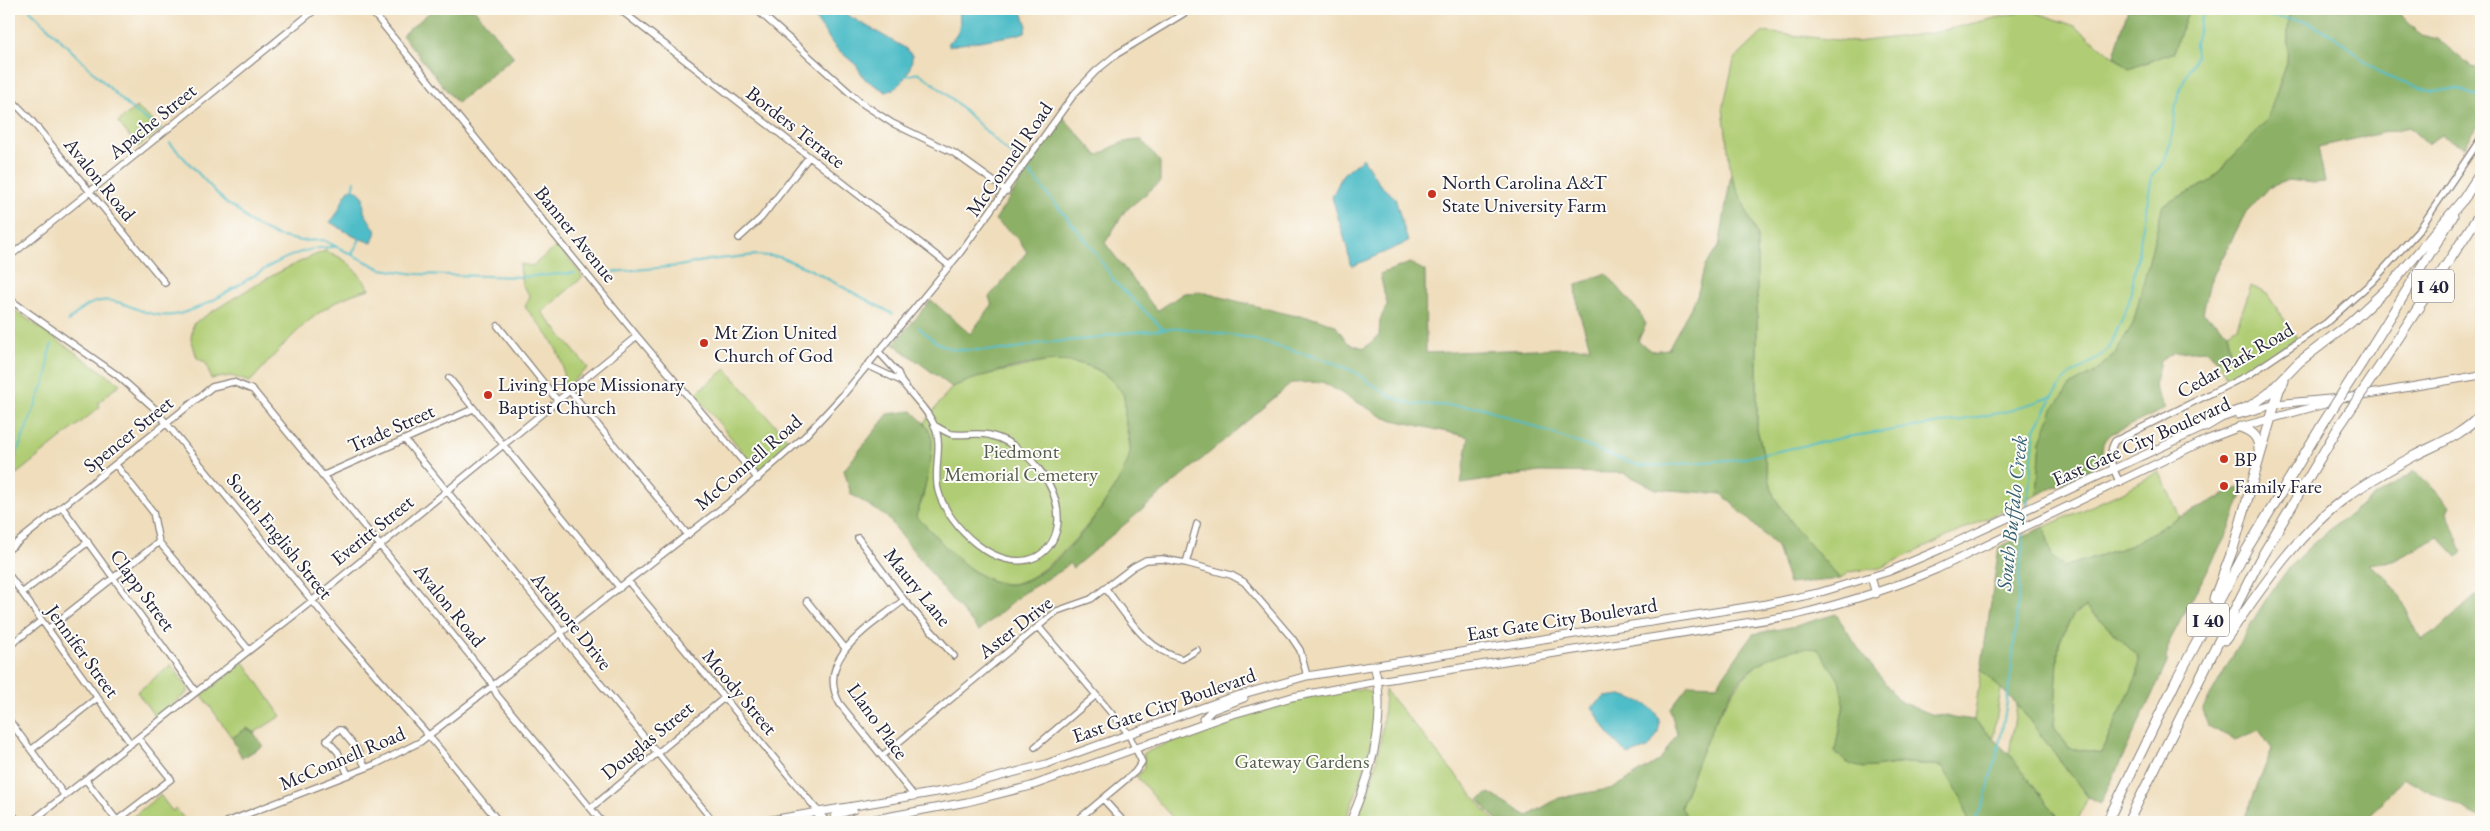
<svg xmlns="http://www.w3.org/2000/svg" width="2490" height="831" font-family="'EB Garamond',serif">
<style>
.green{fill:#b0cd74;stroke:#697858}
.forest{fill:#8cb066;stroke:#576950;fill-rule:evenodd}
.water{fill:#50bdc8;stroke:#397082}
.lines{fill:none;stroke-linecap:round;stroke-linejoin:round}
.stream{stroke:#50bdc8;stroke-width:2}
.minor-casing{stroke:#88807b;stroke-width:8}
.major-casing{stroke:#88807b;stroke-width:9}
.highway-casing{stroke:#88807b;stroke-width:11}
.minor{stroke:#fff;stroke-width:5.5}
.major{stroke:#fff;stroke-width:7}
.highway{stroke:#fff;stroke-width:9}
.highway-bridge-casing{stroke:#88807b;stroke-width:11;stroke-linecap:butt}
.highway-bridge{stroke:#fff;stroke-width:9}
.poi-dot{fill:#c8321e;stroke:#fdfcf7;stroke-width:2}
.labels{text-anchor:middle;stroke-width:4;stroke-linejoin:round;paint-order:stroke}
.shield{fill:#fdfcf7;stroke:#646373;stroke-width:1}
.shield-label{font-size:19px;font-weight:bold;fill:#22223b}
.street-label{font-size:20px;fill:#22223b;stroke:#fdfcf7}
.poi-label{font-size:20px;fill:#22223b;stroke:#fdfcf7;text-anchor:start}
.park-label{font-size:20px;fill:#545e4f;stroke:#fdfcf7}
.water-label{font-size:21px;font-style:italic;fill:#346073;stroke:#fdfcf7}
</style>
<rect width="100%" height="100%" fill="#fdfcf7"/>
<filter id="ink" filterUnits="userSpaceOnUse"><feTurbulence type="fractalNoise" baseFrequency=".02" numOctaves="2"/><feDisplacementMap in="SourceGraphic" scale="10" xChannelSelector="R" yChannelSelector="G"/><feConvolveMatrix kernelMatrix="1 2 1 2 8 2 1 2 1" color-interpolation-filters="sRGB"/></filter>
<filter id="wash" filterUnits="userSpaceOnUse"><feTurbulence type="fractalNoise" baseFrequency=".0096" numOctaves="4" result="noise"/><feDisplacementMap in="SourceGraphic" scale="20" xChannelSelector="R" yChannelSelector="G"/><feGaussianBlur stdDeviation="1.12" result="paint"/><feColorMatrix in="noise" values="0 0 0 0 0 0 0 0 0 0 0 0 0 0 0 0 0 1.4 0 .05"/><feComposite in="paint" operator="in"/></filter>
<g filter="url(#wash)">
<rect width="100%" height="100%" fill="#efddbb"/>
<!-- green -->
<path class="green" d="M2189,9h100l-2,54 -20,57 -58,62 -46,23 -30,119 -19,31 -22,19 -21,11 -30,56 -4,54 -157,73 -31,4 -9,7 -42,-48 -24,-34 -17,-68v-194l-26,-60 -8,-67 11,-48 29,-28 93,10 76,-9 97,-23 46,16 54,43 45,-17z
M136,107l26,21 -24,19 -20,-25z
M558,245l25,32 -41,35 46,56 -21,18 -4,-4c4,-29 -21,-54 -38,-75l5,-11 -8,-11 -2,-21 12,2z
M325,251c24,8 30,18 45,38 -53,12 -85,55 -120,93l-19,-6 -20,3 -5,-16 -9,-5 -6,-20 2,-14c42,-27 85,-55 132,-73z
M2251,286l16,8 30,44 -49,31 -21,10 -10,-19 12,-7 -1,-21 9,-6z
M9,306l111,78 -22,19 2,4 -91,73z
M1054,360c23,2 44,5 61,24 3,4 8,8 9,12 2,9 1,21 2,30 1,9 6,22 4,30 -10,36 -85,133 -125,128 -36,-5 -64,-44 -89,-68l7,-18 9,-59 -8,-16 28,-36 28,-11z
M726,369l64,73 -28,27 -6,-1 -61,-74z
M2159,471l21,46 -51,29 -65,21 -12,-10 -8,-30 79,-35z
M2086,607l52,49 -1,20 -36,77 -32,-5 -15,-21 5,-84 14,-28z
M1804,647l14,2 21,31 5,24 -9,47 28,17 44,-5 35,3 21,35 6,21h-279l-9,-15c15,-44 42,-121 83,-147 11,-7 27,-9 40,-13z
M244,662l37,54 -27,17 -7,-5 -15,10 -30,-43z
M171,665l17,24v3l-32,26 -19,-26z
M1981,670l20,19 -8,50 -19,-19z
M1363,689l9,5c10,32 -14,99 -28,128h-168l-39,-45 7,-9v-15l75,-31 79,-23 28,-6z
M1385,690l110,132h-140c21,-42 28,-85 30,-132z
M2017,704l71,93 -11,25h-15l-53,-68z
M160,795l12,16 4,-2 11,13h-61z"/>
<!-- forest -->
<path class="forest" d="M434,9h40l40,48 -57,46 -55,-68z
M2128,9h61l-15,43 -45,17 -15,-13z
M2289,9h106l26,26 17,4 33,28 10,2v53l-17,25 -23,-12 -14,9 -18,-17 -91,20 7,35 -11,1 -26,-3 -20,8 -22,24 -36,70 -7,31 25,19 1,21 -12,7 -12,-10 -30,2 -15,9 -6,25 11,23 -54,25 -8,9 -2,18 -7,7 -57,27 4,-54 12,-32 18,-24 21,-11 22,-19 19,-31 30,-119 46,-23 58,-62 20,-57z
M1063,117l35,39c15,-10 25,-16 44,-16l18,22v20l-35,29 -20,32 52,68 27,-18 17,-1 90,23 25,3 19,7 13,18 16,5 15,-12 1,-16 7,-15 -7,-31 30,-11 15,8 1,82 164,-6 -12,-38 -2,-24 30,-12 33,39 7,12 -8,17 13,10 17,-2 29,-53 8,-31 14,-18 12,-72 26,60v194l17,68 24,34 42,48 -51,5 -12,-37 -55,-53 -66,-5 -32,-16 -84,-1 -79,12 8,-47 -84,-19 -63,-36 -30,1 -219,185 -4,-5 -10,9 -36,21 -44,38 -31,-36 -61,-78 -36,-23 -7,-24 44,-56 24,-3c8,8 19,17 20,29 2,17 -10,60 -16,76 25,24 53,63 89,68 43,6 113,-90 124,-127 4,-11 -3,-30 -4,-41 0,-6 0,-13 -1,-19 -1,-5 -8,-11 -11,-15 -36,-41 -118,-11 -161,5l-58,-43 37,-44 39,34 22,-29 -3,-8 38,-45 -10,-15 -22,-17z
M2415,471l35,34 -3,7 15,40 -5,4 -18,-19 -46,24 -25,3 18,13 13,17 22,46 21,-14 39,-35v227l-78,-40 -38,44h-122l29,-73 -13,-19 -23,10 -28,-14 -6,-16c28,-47 60,-114 96,-152 34,-35 76,-61 117,-87z
M2246,484l-17,46 -61,114 -1,19 -66,140 -13,-6 -71,-93 -36,-34 18,-123 45,-20 8,30 12,10 65,-21 51,-29zM2086,607l52,49 -1,20 -36,77 -32,-5 -15,-21 5,-84 14,-28z
M1836,614l24,37 39,50 32,13 43,6 35,34 53,68h-93l-6,-21 -21,-35c-12,-1 -24,-3 -35,-3 -29,1 -52,15 -72,-12l9,-47 -5,-24 -21,-31c-27,-4 -56,9 -75,28 -24,24 -51,98 -62,130l9,15h-192l-19,-22 10,-7 39,23 31,-18 55,-10 46,-28 17,-26 -7,-25 19,-25 28,1 36,-51 43,-8z
M247,728l7,5 9,13 -21,12 -10,-20z"/>
<!-- water -->
<path class="water" d="M812,9h25l68,39 7,7c1,14 -12,34 -26,37l-21,-13 -9,-14 -21,-18 -18,-26z
M959,9h62l6,17 -2,6 -9,3 -67,11 -1,-4c14,-7 12,-20 11,-33z
M1363,158l17,27 15,13 13,44 -55,24 -3,-2 -3,-17 -15,-50 11,-23z
M350,189l7,1 6,6 1,16 12,19 -4,12 -19,-7 -23,-14c13,-13 9,-21 20,-33z
M1621,695c30,8 53,22 27,53l-20,7 -18,-19 -18,-29 13,-10z"/>
<g class="lines">
<!-- stream -->
<path class="stream" d="M29,9l99,97 32,24
M2212,9l94,12 26,14 53,41 48,15 25,-2 23,9
M905,76l14,-3c37,25 66,60 101,89
M170,143l56,60 9,5 16,15 26,13 25,5 21,-1 58,29 35,5 104,3 55,-4
M1029,172l61,73 25,37 49,48
M353,191l2,-10
M352,254l9,-17
M601,273l78,-7 30,-6 47,-5 24,2 29,12 84,45
M68,322c43,-49 66,3 111,-8 55,-14 96,-68 155,-67
M918,327l18,15 15,7 17,1h41l32,-7 60,-5 10,-4 70,-6 63,9 82,23 27,11 38,26 21,7 69,3 159,59 27,-1 73,-6 106,-22 116,-17 47,-9 44,-15
M9,467l4,-4 35,-90v-17l4,-12
M2027,507l8,-78 18,-33 9,-13 9,-8 27,-17 12,-11 19,-45 23,-126 12,-14 7,-20 5,-38 5,-18 15,-29 -1,-14 9,-34
M2025,524l1,-13
M1973,822c11,-14 14,-32 19,-49 22,-79 24,-163 32,-244"/>
</g>
</g>
<g filter="url(#ink)">
<g class="lines">
<defs>
<path id="minor" d="M370,9l267,327 121,143
M756,9l104,93 32,21 62,30 53,38
M623,12l327,254
M9,97l22,23 134,163
M739,238l22,-20 47,-60
M9,257l307,-248
M9,299l108,76 36,32 184,224 92,105 70,86
M498,326l60,75
M878,351l20,22 3,8c10,14 28,30 34,46 8,20 -2,42 3,63 9,36 60,85 98,67 14,-7 21,-21 22,-36 1,-38 -33,-77 -69,-86 -12,-3 -26,1 -38,-1 -5,-2 -12,-6 -17,-9
M867,365l34,16
M449,378l171,210
M570,391l118,144
M405,440l152,185 10,18 147,179
M116,465l37,47 6,30 90,108
M322,476l151,-67
M2120,483c-7,-14 -14,-27 -5,-42l135,-67 76,-51 47,-42 46,-51 62,-92
M62,507l134,185
M858,538l46,62 50,56
M9,549l203,-162 21,-5 20,8 236,289 8,16 105,127
M1186,563l11,-39
M9,575l122,169
M628,581l199,241
M1106,589c22,28 39,60 76,70l15,-9
M22,593l66,-51
M904,600c-31,25 -91,57 -64,104l74,92
M807,601l38,47
M1038,626l90,107 14,29 -7,10 -60,50
M48,629l111,-87
M9,646l32,-25
M9,720l56,76
M1035,747l60,-51
M31,750l66,-52
M882,756l175,-145 34,-12 42,-32 13,-7 16,-1 24,4 45,12 13,7 48,56 8,12 7,26
M348,775l-10,-23 -11,-12 11,-10h3l15,18 10,20
M86,780l32,42
M1103,799l21,23
M591,808l133,-110
M9,810l9,12
M31,822l281,-221 325,-265
M115,822l56,-43 -33,-41
M227,822l149,-58 44,-22 311,-241 73,-64 39,-42 117,-142 115,-160 21,-22 21,-17 74,-45"/>
<path id="major" d="M2238,415l38,-11 75,-7 130,-22
M1871,577l5,17
M1205,723l-2,-4 9,-9 32,-12
M759,822l190,-32 97,-26 183,-66 78,-22 459,-72 52,-11 69,-21 54,-23 268,-124
M816,822l3,-4 -1,-7
M832,822l4,-7 17,-5
M859,822l108,-20 64,-16 192,-69 69,-20 86,-16 418,-66c49,-12 95,-26 141,-46l269,-129 34,-13 92,-25
M1350,822c21,-47 38,-105 24,-157"/>
<path id="highway" d="M2463,200l18,-28
M2384,360l97,-148
M2361,364l92,-148
M2204,427l17,-10 28,-10 19,-13 31,-32 51,-39 41,-38 75,-89
M2240,427c15,5 20,12 19,28
M2214,599l19,-50 46,-159 5,-9
M2225,640c36,-51 70,-104 120,-142 22,-16 45,-29 69,-42 23,-12 51,-22 67,-42
M2107,822l70,-143 70,-130 75,-124
M2128,822l131,-261 79,-133"/>
</defs>
<!-- minor casing -->
<use href="#minor" class="minor-casing"/>
<!-- major casing -->
<use href="#major" class="major-casing"/>
<!-- highway casing -->
<use href="#highway" class="highway-casing"/>
<!-- minor -->
<use href="#minor" class="minor"/>
<!-- major -->
<use href="#major" class="major"/>
<!-- highway -->
<use href="#highway" class="highway"/>
<defs>
<path id="highway-bridge" d="M2322,425l39,-61
M2338,428l46,-68"/>
</defs>
<!-- highway-bridge casing -->
<use href="#highway-bridge" class="highway-bridge-casing"/>
<!-- highway-bridge -->
<use href="#highway-bridge" class="highway-bridge"/>
</g>
</g>
<!-- markers -->
<g class="poi-dot">
<circle cx="1432" cy="194" r="5"/>
<circle cx="704" cy="343" r="5"/>
<circle cx="488" cy="395" r="5"/>
<circle cx="2224" cy="459" r="5"/>
<circle cx="2224" cy="486" r="5"/>
</g>
<g class="labels">
<!-- shield labels -->
<g class="shield">
<rect x="2412" y="269.5" width="42" height="33" rx="4"/>
<rect x="2187" y="603.5" width="42" height="33" rx="4"/>
</g>
<g class="shield-label">
<text x="2433" y="293">I 40</text>
<text x="2208" y="627">I 40</text>
</g>
<!-- street labels -->
<g class="street-label">
<text transform="translate(152 121) rotate(-39)" y="7">Apache Street</text>
<text transform="translate(796 127) rotate(38)" y="7">Borders Terrace</text>
<text transform="translate(1009 159) rotate(-55)" y="7">McConnell Road</text>
<text transform="translate(100 179) rotate(51)" y="7">Avalon Road</text>
<text transform="translate(576 234) rotate(51)" y="7">Banner Avenue</text>
<text transform="translate(2235 360) rotate(-30)" y="7">Cedar Park Road</text>
<text transform="translate(391 428) rotate(-24)" y="7">Trade Street</text>
<text transform="translate(128 434) rotate(-39)" y="7">Spencer Street</text>
<text transform="translate(2141 441) rotate(-24)" y="7">East Gate City Boulevard</text>
<text transform="translate(748 462) rotate(-41)" y="7">McConnell Road</text>
<text transform="translate(372 530) rotate(-39)" y="7">Everitt Street</text>
<text transform="translate(280 536) rotate(51)" y="7">South English Street</text>
<text transform="translate(918 587) rotate(51)" y="7">Maury Lane</text>
<text transform="translate(143 590) rotate(54)" y="7">Clapp Street</text>
<text transform="translate(450 605) rotate(51)" y="7">Avalon Road</text>
<text transform="translate(1562 619) rotate(-9)" y="7">East Gate City Boulevard</text>
<text transform="translate(572 621) rotate(52)" y="7">Ardmore Drive</text>
<text transform="translate(1015 627) rotate(-38)" y="7">Aster Drive</text>
<text transform="translate(83 651) rotate(54)" y="7">Jennifer Street</text>
<text transform="translate(740 692) rotate(50)" y="7">Moody Street</text>
<text transform="translate(1164 705) rotate(-19)" y="7">East Gate City Boulevard</text>
<text transform="translate(878 721) rotate(54)" y="7">Llano Place</text>
<text transform="translate(647 740) rotate(-39)" y="7">Douglas Street</text>
<text transform="translate(342 758) rotate(-23)" y="7">McConnell Road</text>
</g>
<!-- poi labels -->
<g class="poi-label">
<text x="1442" y="189">North Carolina A&amp;T<tspan x="1442" dy="23">State University Farm</tspan></text>
<text x="714" y="339">Mt Zion United<tspan x="714" dy="23">Church of God</tspan></text>
<text x="498" y="391">Living Hope Missionary<tspan x="498" dy="23">Baptist Church</tspan></text>
<text x="2234" y="466">BP</text>
<text x="2234" y="493">Family Fare</text>
</g>
<!-- park labels -->
<g class="park-label">
<text x="1021" y="458">Piedmont<tspan x="1021" dy="23">Memorial Cemetery</tspan></text>
<text x="1302" y="768">Gateway Gardens</text>
</g>
<!-- water labels -->
<g class="water-label">
<text transform="translate(2012 513) rotate(-84)" y="7">South Buffalo Creek</text>
</g>
</g>
<!-- margin -->
<rect width="2490" height="831" fill="none" stroke="#fdfcf7" stroke-width="30"/>
</svg>
